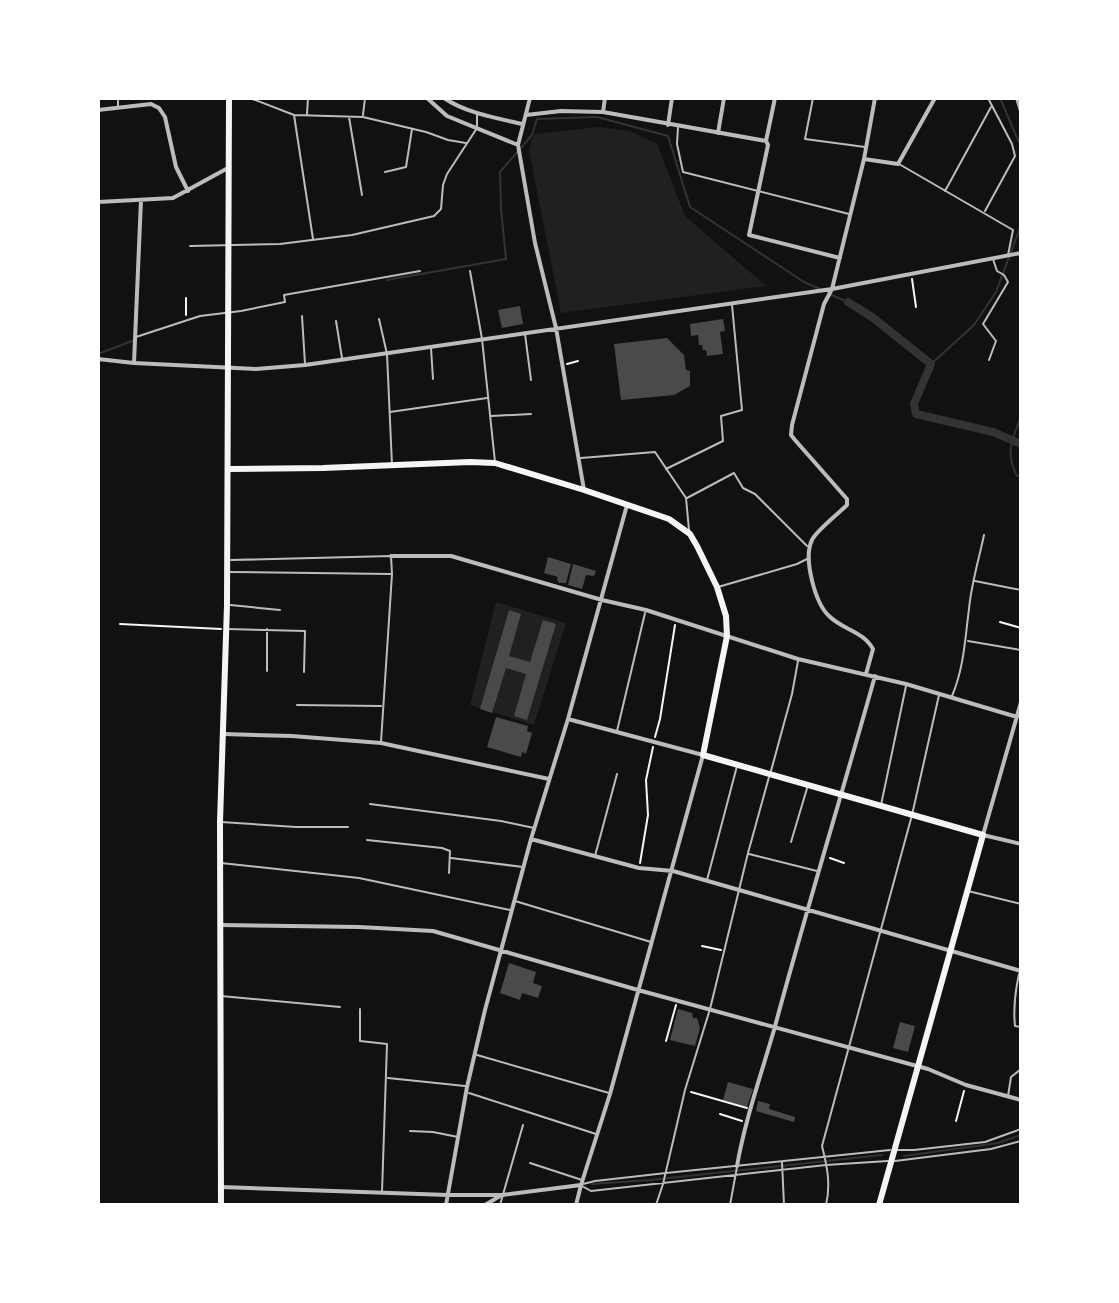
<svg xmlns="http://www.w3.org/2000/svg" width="1119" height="1303" font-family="Lato,sans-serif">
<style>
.green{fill:#202020}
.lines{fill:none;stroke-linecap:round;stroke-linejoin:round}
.stream{stroke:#333;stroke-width:2}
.canal{stroke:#333;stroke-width:8}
.building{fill:#4a4a4a}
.path{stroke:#f5f5f5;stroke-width:2}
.service{stroke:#bcbcbc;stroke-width:2}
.minor{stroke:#bcbcbc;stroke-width:4}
.secondary{stroke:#f5f5f5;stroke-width:6}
</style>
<rect width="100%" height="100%" fill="#111"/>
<!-- green -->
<path class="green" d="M598,127l32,4 27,13 28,72 81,70 -205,27 -32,-163 5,-16z
M496,602l70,21 -32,102 -64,-20z"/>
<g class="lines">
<!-- stream -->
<path class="stream" d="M1000,98l21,49
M387,280l119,-21 -5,-50 -1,-37 32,-37 5,-16 60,-2 71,19 22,71 114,75 16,7
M829,294l19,8
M98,354l34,-13
M931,364l43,-39 22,-33 25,-67
M1021,417c-9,22 -16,36 -4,59h4
M904,1156l94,-13 23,-8
M592,1184l58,-4 232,-25"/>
<!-- canal -->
<path class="canal" d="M848,302l24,15 59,47 -17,40 2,10 77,18 28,12"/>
</g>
<!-- building -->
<path class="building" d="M520,306l3,18 -21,4 -4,-18z
M723,319l2,12 -5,1 3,22 -16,2 -1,-6h-3l-1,-5h-3l-1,-10 -7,1 -1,-12z
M667,338l17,17 2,15 4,1v15l-16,9 -53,5 -7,-56z
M548,557l23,7 -5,19h-7l-2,-3 1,-3 -14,-4z
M573,564l23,7 -2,5 -8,-1 -4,14 -14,-4z
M509,610l12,4 -12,42 21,6 13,-42 13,4 -29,96 -13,-4 12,-42 -20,-6 -14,45 -12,-4z
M496,717l32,9 -1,5 5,2 -6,21 -4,-2 -1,5 -34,-10z
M509,963l27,9 -3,11 9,3 -4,12 -16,-5 -2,7 -20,-7z
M678,1009l14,4 1,5h4l3,10 -5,18 -25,-6z
M900,1022l15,4 -7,26 -15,-4z
M728,1082l25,7 -6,18 -24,-7z
M758,1101l12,3 -1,5 26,8 -1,5 -38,-11z"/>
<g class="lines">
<!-- path -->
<path class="path" d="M912,279l4,28
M186,298v17
M567,364l11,-3
M1000,622l21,6
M120,624l101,5
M655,737l5,-18 15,-94
M830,858l14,5
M640,863l8,-48 -2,-35 7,-33
M702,946l19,4
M666,1041l10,-36
M691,1092l56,16
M720,1114l22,7
M956,1121l8,-30"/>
<!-- service -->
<path class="service" d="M118,98v8
M250,98l44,17 69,2 63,15 22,8 18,3
M813,98l-8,41 60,8
M307,114l1,-16
M294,115l19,124
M363,115l2,-17
M349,117l13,78
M678,127l-1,17 6,28 166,42
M899,164l114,66 -5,25
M385,172l21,-5 6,-38
M945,191l46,-84
M985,211l30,-55 -3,-12 -24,-46
M190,246l90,-2 72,-9 82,-19 7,-7 2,-24 4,-11 30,-46v-14
M470,271l12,68 13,123
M302,316l3,48
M379,319l8,35 5,111
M336,321l6,37
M525,334l6,46
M136,337l64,-21 41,-5 44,-9 -1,-7 136,-24
M431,348l2,31
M989,360l7,-19 -13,-17 25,-42 -4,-7 -7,-4 -4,-12
M390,412l97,-14
M491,416l40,-2
M581,458l74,-6 31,46 3,32
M666,469l57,-28 -2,-25 21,-6 -10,-105
M687,498l47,-25 9,15 12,6 52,52
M231,560l160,-4 1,18 -11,168
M229,572l162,2
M975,581l46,9
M718,587l79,-23 10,-5
M230,605l50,5
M227,629l78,2 -1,41
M968,641l53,9
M267,671v-42
M952,696c12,-28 13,-57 17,-87 2,-24 10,-50 15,-74
M297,705l84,1
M617,731l28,-118
M771,771l21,-77 6,-33
M370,804l131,17 33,7
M881,805l25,-119
M221,822l75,5h52
M367,840l75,8 8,3 -1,22
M791,842l17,-57
M749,854l68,17
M595,856l22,-82
M451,858l72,9
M221,863l138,15 151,32
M707,880l30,-114
M968,891l53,13
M515,901l136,41
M1019,974c-4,18 -6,33 -4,52l6,1
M221,996l119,11
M360,1009v32l27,3 -5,148
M477,1055l132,38
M388,1078l77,8
M469,1093l127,41
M1008,1096l3,-19 9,-7 1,-7
M410,1131l23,1 25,5
M897,1150h17l71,-8 36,-13
M895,1161l96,-12 30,-8
M782,1162l2,43
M530,1163l52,17
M583,1184l12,-3 71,-8 224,-23
M582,1186l9,5 235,-26 62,-4
M500,1205l23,-80
M656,1205l7,-21 22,-94 25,-81 38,-156 21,-76
M730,1205l7,-38
M826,1205c5,-21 1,-39 -4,-59l90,-331 27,-120"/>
<!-- minor -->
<path class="minor" d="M427,98l20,18 71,29
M444,98c22,15 52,20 78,26
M530,98l-12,47 17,98 21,85 28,162
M775,98l-9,43 2,4 -19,90 91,23
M1017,98l4,13
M98,110l53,-6 8,4 6,9 11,50 12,24
M603,112l2,-14
M526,115l35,-4 42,1 163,29
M668,125l4,-27
M718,133l6,-35
M864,159l11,-61
M98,202l75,-4 55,-30
M98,359l36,4 122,6 49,-4 527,-76 189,-36
M134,363l7,-163
M391,556h60l151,44 44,10 152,49 108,25 111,33
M866,674l7,-25c-10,-18 -30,-19 -44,-33 -14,-13 -26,-58 -17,-76 4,-9 26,-26 35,-35v-6l-52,-59 -4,-5 1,-10 32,-121 8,-15 32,-130 34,5 37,-66
M1021,702l-38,133 38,9
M568,719l135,36 -93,339 -29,91 -5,20
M224,734l68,2 89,7 168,36
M531,839l108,29 34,3 348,100
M220,925l139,2 74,4 205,59 290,79 38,16 55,15
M737,1166c8,-46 24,-91 37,-136 32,-119 68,-236 101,-354
M221,1187l227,8h54l79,-10
M446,1205l21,-118 18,-77 46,-171 37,-120 59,-214
M485,1205l15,-9"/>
<!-- secondary -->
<path class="secondary" d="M228,469l95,-1 147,-6 25,1 89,27 85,29 21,15 7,12 20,41 9,29 1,20 -24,119 280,80 -104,370
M221,1205l-1,-383 7,-217 2,-507"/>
</g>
<!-- border -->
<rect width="1119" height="1303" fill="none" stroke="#ffffff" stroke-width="200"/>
</svg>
